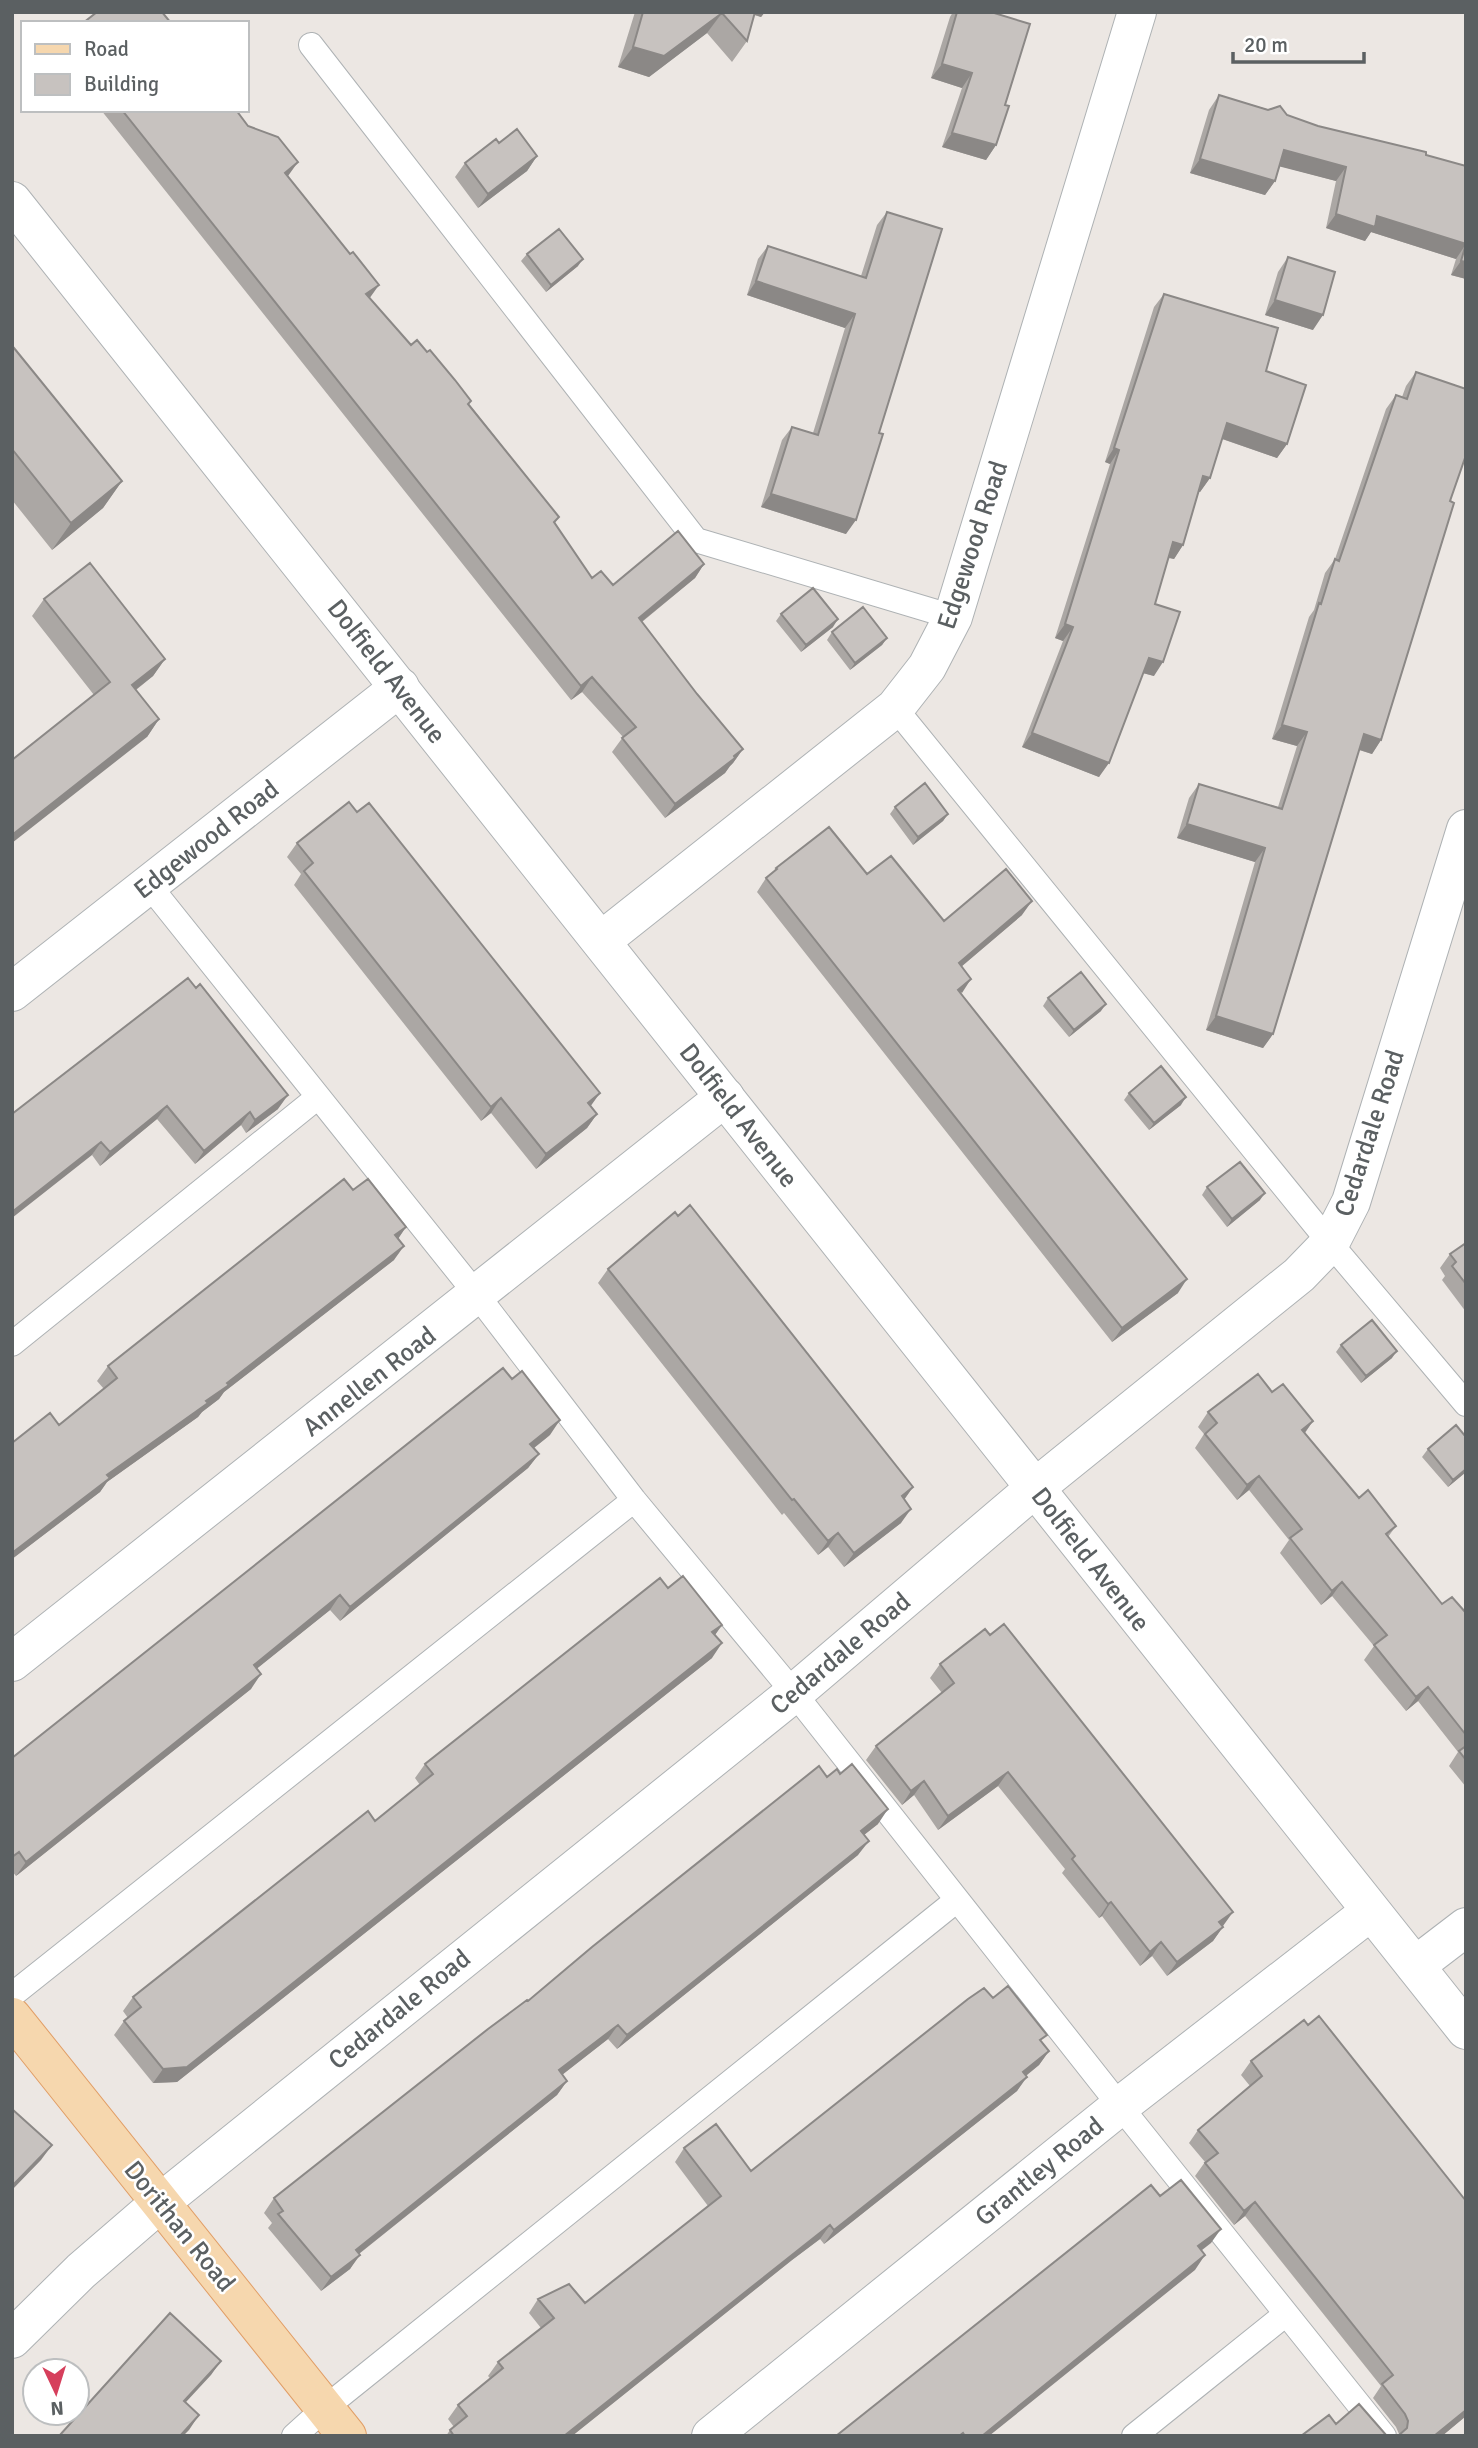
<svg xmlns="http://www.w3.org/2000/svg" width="1478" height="2448" font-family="Signika,sans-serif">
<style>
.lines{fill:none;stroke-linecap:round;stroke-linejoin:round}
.service-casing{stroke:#aeb2b4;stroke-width:26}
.minor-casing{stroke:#aeb2b4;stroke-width:40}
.tertiary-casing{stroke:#aeb2b4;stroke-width:40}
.primary-casing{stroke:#e19e66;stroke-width:40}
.service{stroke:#fff;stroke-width:24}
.minor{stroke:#fff;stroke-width:38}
.tertiary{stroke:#fff;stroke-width:38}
.primary{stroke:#f6d7ae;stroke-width:38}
.wall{fill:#aba7a4}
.shaded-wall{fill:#8b8886}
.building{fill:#c7c2bf;stroke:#8b8886;stroke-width:2}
.labels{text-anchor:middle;stroke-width:5;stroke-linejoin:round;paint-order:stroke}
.street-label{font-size:26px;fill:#5b6062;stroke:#fff}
</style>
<rect width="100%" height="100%" fill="#ece7e3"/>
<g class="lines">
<defs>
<path id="service" d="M311,45l385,495 257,77
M895,708l435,535 136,161
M148,884l329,411 157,205 160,193 326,413 264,330
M12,1344l306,-247
M12,1995l622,-495
M294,2436l31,-28 632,-508
M1134,2436l152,-122"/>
<path id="minor" d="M601,941l294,-233 32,-41 26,-50 184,-605
M12,992l388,-305
M12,1662l713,-565
M12,2339l69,-68 80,-69 633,-509 241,-205 264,-213 31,-32 21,-41 115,-373"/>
<path id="tertiary" d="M12,201l1454,1829
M1415,1966l51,-39
M711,2436l409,-330 251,-195"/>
<path id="primary" d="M12,2017l335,419"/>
</defs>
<!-- service casing -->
<use href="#service" class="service-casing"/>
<!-- minor casing -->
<use href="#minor" class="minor-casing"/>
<!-- tertiary casing -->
<use href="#tertiary" class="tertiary-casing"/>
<!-- primary casing -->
<use href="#primary" class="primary-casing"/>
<!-- service -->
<use href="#service" class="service"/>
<!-- minor -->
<use href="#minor" class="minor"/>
<!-- tertiary -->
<use href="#tertiary" class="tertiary"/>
<!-- primary -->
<use href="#primary" class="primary"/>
</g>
<!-- wall -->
<path class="wall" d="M635,12h130l-4,5 -7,-2 -7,26 -15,21 -25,-29 -58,44 -31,-10z
M953,12h38l5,133 -10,15 -44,-13 20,-59 -31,-10 19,-61z
M1219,95l68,20 31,11 148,40v113l-15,-4 5,-16 -85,-27 -6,9 -39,-13 10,-47 -56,-15 -5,15 -10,14 -75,-22 19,-63z
M101,110h135l51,66 82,122 42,47 58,59 90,113 -4,6 37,55 21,7 91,-21 -9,14 -53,44 55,72 46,55 -10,14 -3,3 -5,7 -60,45 -53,-66 11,-15 -41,-45 -11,8z
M499,143l38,13 -10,15 -49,37 -23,-31 10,-14z
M887,212l-41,322 -85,-27 21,-67 10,-13 21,6 32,-105 -98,-33 11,-36 10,-13 93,30 16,-51z
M527,254l51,12 -32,26 -25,-31z
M1288,257l25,73 -48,-15 13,-43z
M1164,294l102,77 21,73 -10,14 -55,-19 -12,39 -10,14 -1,-1 -16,54 -9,14 -6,-1 -13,46 -1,72 -11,-3 -44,104 -77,-30 41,-106 -8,-3 55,-174 -5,-2 49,-155z
M12,350l110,131 -19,27 -51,42 -40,-50z
M1416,372l34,129 -69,239 -9,14 -13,-4 -86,284 -10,14 -57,-18 49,-168 -78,-24 12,-40 10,-14 79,23 19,-61 -25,-7 37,-122 5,-7 11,-37 10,-14 51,-150 10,-14 6,2 4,-11z
M44,599l121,60 -12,17 -17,14 23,29 -12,18 -53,-42 -62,-79z
M781,614l52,13 -32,25 -25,-31z
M832,632l55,6 -5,7 -32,25 -23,-30z
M895,807l53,7 -5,7 -30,24 -23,-31z
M297,843l294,263 6,8 -10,14 -51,41 -45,-56 -10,8 -187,-236 7,-11 -14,-17z
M776,868l91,6 77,47 78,-6 -61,52v26l217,300 -66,49 -355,-450 9,-14 6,-5z
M188,978l90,131 -32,24 -5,-8 -46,39 -38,-45 -57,47 -8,-11z
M1048,998l53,13 -32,26 -26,-31z
M1129,1093l52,12 -32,25 -25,-30z
M1207,1187l53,13 -33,27 -25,-32z
M353,1190l53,37 -8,11 -4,22 -170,132 -5,7 -17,13 -4,5 -91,65 -7,10 -88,67 47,-134 45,-36 -7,-8 11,-15z
M1466,1243v69l-24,-32 3,-4 -5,-8 10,-14z
M608,1269l305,218 -9,13 -3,23 -57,44 -16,-20 -10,8 -34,-42 -2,2 -184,-232z
M1341,1345l51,13 -31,25 -25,-31z
M1272,1392l41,29 -8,12 54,65 37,28 -8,11 54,67 24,9v174l-17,-21 9,-14 -40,-51 -12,10 -42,-51 10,-14 -42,-50 -11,9 -41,-52 9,-13 -40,-50 -12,10 -42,-52 9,-14 -6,-7 10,-15z
M550,1435l-16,13 5,6 -11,14 -188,153 -10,-11 -73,58 -6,21 -235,187 -4,-5v-113z
M1428,1449l38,23 -18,15 -26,-30z
M668,1588l54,37 -7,10 -3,23 -535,424 -24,1 -39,-48 10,-14 4,-3 -5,-7 10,-14 242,-176 45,-36 -5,-7 10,-14z
M940,1664l283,262 -10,15 -46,35 -15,-20 -12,10 -38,-50 -3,2 -37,-45 3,-4 -67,-83 -60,44 -24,-35 -12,10 -36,-45 10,-14 66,-53 -12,-15z
M827,1777l51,47 -14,11 -6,20 -241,194 -9,-10 -46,36 5,6 -10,14 -198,159 -9,15 -29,22 -53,-63 4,-5 -8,-10 10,-15 254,-197z
M993,1998l48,44 8,9 -10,14 -13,11 -9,15 -193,153 -4,-5 -28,21 -220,176h-126l4,-6 4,-3 -6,-8 10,-14 33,-26 -3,-3 10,-14 43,-34 -12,-15 9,-14 47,4 123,-97 -33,-44 9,-14 67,23z
M1304,2020l162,396 -24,20h-44l1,-2 -3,-7 -23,-29 8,-12 -136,-170 -11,9 -39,-49 10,-14 -16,-19 9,-13 52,-44 -9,-11 10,-14z"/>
<!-- shaded-wall -->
<path class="shaded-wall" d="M747,12h18l-4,5z
M722,13l-15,20 -58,44 -31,-10 15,-20z
M942,64l30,9 -10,15 -31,-10z
M952,133l44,12 -10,15 -44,-13z
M1284,150l62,17 -10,14 -62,-16z
M537,156l-10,15 -49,37 10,-14z
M1200,159l75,22 -10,14 -75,-22z
M298,162l-10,14 -13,11 10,-14z
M1336,214l41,2 89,28 -10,15 -85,-27 -6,9 -39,-13z
M583,259l-5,7 -32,26 5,-7z
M1461,261l5,1v17l-15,-4z
M756,281l99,33 -10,14 -98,-33z
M379,285l-10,14 -3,-5z
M1275,300l48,15 -10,15 -48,-15z
M1227,423l60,21 -10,14 -60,-21z
M1114,448l5,2 -9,14 -5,-2z
M1203,476l7,2 -10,14 -7,-2z
M122,481l-19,27 -51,42 19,-27z
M771,494l85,26 -10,14 -85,-27z
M1173,542l10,3 -9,14 -11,-3z
M704,564l-9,14 -66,54 10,-14z
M838,619l-5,8 -32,25 5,-7z
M1065,624l8,3 -10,14 -8,-3z
M887,638l-5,7 -32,25 5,-7z
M1149,658l14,4 -9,14 -15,-4z
M165,659l-12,17 -33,26 12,-17z
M592,677l-10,15 -11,8 10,-14z
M159,719l-12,18 -135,106v-8z
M1282,725l25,7 -10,14 -25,-7z
M1032,733l77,30 -10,14 -77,-30z
M1364,734l17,6 -9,14 -18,-6z
M743,749l-10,14 -3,3 -5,7 -60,45 10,-14z
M948,814l-5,7 -30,24 5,-8z
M1187,824l78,24 -10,14 -78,-24z
M1032,901l-10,14 -73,62 10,-14z
M971,979l-9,14 -4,-3z
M1106,1004l-5,7 -32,26 5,-7z
M1216,1016l57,18 -10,14 -57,-18z
M600,1093l-10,14 -2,-4z
M288,1095l-10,14 -32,24 9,-13z
M1186,1097l-5,8 -32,25 5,-7z
M501,1098l-10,15 -10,8 10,-14z
M167,1106l-10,13 -57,47 10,-14z
M250,1112l-9,13 -46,39 9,-13z
M597,1114l-10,14 -51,41 10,-15z
M101,1142l-9,13 -80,63v-6z
M1265,1193l-5,7 -33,27 5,-8z
M406,1227l-10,15 -1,-7z
M404,1246l-10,14 -170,132 -5,7 -17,13 -4,5 -91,65 -7,10 -88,67v-6l95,-78 99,-74 21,-18z
M1187,1279l-9,14 -66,49 10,-14z
M1397,1351l-5,7 -31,25 5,-7z
M560,1420l-10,15 -30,24 10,-15z
M1313,1421l-10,14 -1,-5z
M539,1454l-11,14 -188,153 10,-14z
M1466,1469v3l-18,15 5,-7z
M1259,1476l-10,14 -12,10 10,-15z
M913,1487l-10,14 -1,-5z
M911,1509l-10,14 -57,44 10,-14z
M838,1533l-10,14 -10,8 10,-14z
M1342,1582l-10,14 -11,9 11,-14z
M340,1595l-10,15 -86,69 10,-14z
M722,1625l-10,14v-7z
M722,1643l-10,15 -535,424 -24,1 10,-14z
M261,1674l-10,15 -235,187 10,-14z
M1428,1687l-10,14 -12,10 10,-14z
M1008,1772l-10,14 -60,44 10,-14z
M924,1781l-10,14 -12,10 9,-14z
M888,1809l-10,15 -27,21 10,-14z
M869,1841l-11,14 -241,194 10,-14z
M1111,1902l-9,14 -3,2 9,-14z
M1233,1912l-10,14 -14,10 10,-14z
M1223,1927l-10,14 -46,35 10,-14z
M1161,1942l-9,14 -12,10 10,-14z
M618,2025l-10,14 -59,46 10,-15z
M1049,2051l-10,14 -26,21 10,-14z
M1027,2077l-10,14 -193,153 10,-14z
M567,2081l-10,14 -211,169 10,-14z
M52,2145l-11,15 -29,30v-4z
M1255,2202l-10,14 -11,9 10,-14z
M830,2225l-10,14 -28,21 -220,176h-8l238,-189z
M1221,2229l-10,14 -23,18 10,-15z
M360,2255l-10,14 -29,22 10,-14z
M1205,2255l-10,15 -206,166h-7z
M221,2361l-10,14 -37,40 10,-14z
M1466,2410v6l-24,20h-8z
M199,2415l-10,15 -6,6h-3z"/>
<!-- building -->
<path class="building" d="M97,12h65l9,11h-88z
M643,12h112l-8,29 -25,-28 -58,43 -31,-9z
M957,12h34l39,12 -25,81 4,1 -13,39 -44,-12 20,-60 -30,-9z
M1219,95l49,15 12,-4 7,9 31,11 108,26v3l40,11v96l-5,-1 5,-17 -89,-28 -2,11 -39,-13 10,-47 -62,-17 -9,31 -75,-22z
M122,110h114l12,16 30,11 20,25 -13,11 65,81 3,-2 26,33 -13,9 45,51 6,-5 10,12 3,-2 25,30 16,21 -3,3 91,113 -5,5 38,56 9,-7 12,14 65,-54 26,33 -65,54 58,76 46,55 -9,7 1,2 -60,46 -53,-66 14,-11 -44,-50 -11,9z
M517,129l20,27 -49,38 -23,-31 31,-24 3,4z
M887,212l55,17 -63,204 4,1 -27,86 -85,-26 21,-67 26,8 37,-121 -99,-33 12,-35 98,32z
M559,229l24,30 -32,26 -24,-31z
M1288,257l47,15 -12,43 -48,-15z
M1164,294l114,34 -12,43 40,14 -19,59 -60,-21 -17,55 -7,-2 -20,69 -10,-3 -18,62 25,8 -17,50 -14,-4 -40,105 -77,-30 41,-106 -8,-3 54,-174 -5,-2z
M14,348l108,133 -51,42 -59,-74v-99z
M1416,372l50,17v66l-16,46 4,2 -73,237 -17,-6 -91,300 -57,-18 49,-168 -78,-24 12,-40 83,25 25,-77 -25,-7 37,-122 2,1 14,-45 4,2 57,-166 11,4z
M90,563l75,96 -33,26 27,34 -147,116v-75l98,-78 -66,-83z
M813,588l25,31 -32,26 -25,-31z
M863,607l24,31 -32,25 -23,-31z
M925,783l23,31 -30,23 -23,-30z
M349,802l8,10 12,-9 231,290 -12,10 9,11 -51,40 -45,-56 -10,9 -187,-236 9,-8 -16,-20z
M829,827l38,47 24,-18 53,65 62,-52 26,32 -73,62 12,16 -13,11 229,289 -65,49 -356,-450 11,-9 -1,-1z
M1081,972l25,32 -32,26 -26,-32z
M188,978l8,10 4,-4 88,111 -33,25 -5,-8 -46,39 -37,-45 -57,46 -9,-10 -89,70v-98z
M1161,1066l25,31 -32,26 -25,-30z
M1240,1162l25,31 -33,26 -25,-32z
M344,1179l9,11 15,-11 38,48 -11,8 9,11 -177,137 2,2 -23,16 2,2 -101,72 3,3 -98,75v-110l38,-30 9,12 58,-47 -9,-12z
M690,1205l223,282 -11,9 9,13 -57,44 -16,-20 -10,8 -34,-42 -2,1 -184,-231 67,-57 3,4z
M1466,1243v41l-14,-18 4,-4 -6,-8z
M1372,1320l25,31 -31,25 -25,-31z
M503,1368l9,11 10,-8 38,49 -30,24 9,10 -189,153 -10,-12 -86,70 7,9 -235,188 -7,-10 -7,5v-99z
M1258,1374l14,18 11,-8 30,37 -11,9 57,68 9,-8 28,36 -10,8 56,70 10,-7 14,16v122l-38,-48 -12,10 -42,-52 13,-10 -45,-53 -10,9 -42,-53 12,-9 -43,-53 -12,9 -42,-51 12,-11 -9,-11z
M1456,1425l10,12v32l-13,11 -25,-31z
M683,1576l39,49 -10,7 10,11 -535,424 -24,2 -39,-48 17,-14 -8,-10 235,-186 7,10 58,-47 -8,-10 235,-186 8,10z
M1004,1624l229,288 -14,10 4,5 -46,35 -16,-20 -11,10 -39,-50 -3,2 -36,-45 3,-3 -67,-84 -60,44 -24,-35 -13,10 -35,-45 78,-63 -14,-19 45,-35 5,6z
M1466,1746v14l-7,-9z
M852,1764l36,45 -27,22 8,10 -242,194 -9,-10 -59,45 8,11 -211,169 4,5 -29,22 -53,-63 5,-3 -9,-13 214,-169 39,-29 1,1 64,-54 227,-181 8,11 10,-8 3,5z
M1008,1986l39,49 -7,5 9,11 -26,21 4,5 -193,153 -4,-5 -28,22 -238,189h-110l-4,-6 17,-14 -9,-11 45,-37 -5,-6 56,-44 -16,-19 31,-15 16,19 136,-107 -37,-48 32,-24 35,47 217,-172 16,-11 9,10z
M1319,2016l147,185v209l-32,26h-36l9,-8 1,-7 -3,-7 -23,-30 11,-9 -138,-173 -11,9 -39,-48 13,-10 -20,-23 64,-54 -11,-15 53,-41 4,5z
M12,2109l40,36 -40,41z
M1181,2180l40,49 -23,17 7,9 -223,181h-17l-2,-3 -4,3h-123l315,-251 9,11z
M170,2313l51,48 -37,40 15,14 -19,21h-121z
M1359,2404l28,32h-86l28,-21 7,9z"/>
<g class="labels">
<!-- street labels -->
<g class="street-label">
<text transform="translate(972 545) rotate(-72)" y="9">Edgewood Road</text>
<text transform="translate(387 671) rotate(52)" y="9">Dolfield Avenue</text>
<text transform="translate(206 839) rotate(-38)" y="9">Edgewood Road</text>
<text transform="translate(739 1115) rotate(52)" y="9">Dolfield Avenue</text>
<text transform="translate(1369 1133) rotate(-72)" y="9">Cedardale Road</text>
<text transform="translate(369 1381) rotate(-38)" y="9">Annellen Road</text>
<text transform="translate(1091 1559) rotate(52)" y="9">Dolfield Avenue</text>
<text transform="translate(840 1653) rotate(-40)" y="9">Cedardale Road</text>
<text transform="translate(399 2009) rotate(-39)" y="9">Cedardale Road</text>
<text transform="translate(1039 2171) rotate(-39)" y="9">Grantley Road</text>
<text transform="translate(180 2226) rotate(51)" y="9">Dorithan Road</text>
</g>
</g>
<!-- border -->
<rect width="1478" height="2448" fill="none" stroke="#5b6062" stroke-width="28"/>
<!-- legend -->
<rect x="21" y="21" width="228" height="91" fill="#ffffff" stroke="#bdbfc0" stroke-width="2"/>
<rect x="35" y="44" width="35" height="10" fill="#f6d7ae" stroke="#bdbfc0" stroke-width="2"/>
<text x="84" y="56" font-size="21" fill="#5b6062">Road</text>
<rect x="35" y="74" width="35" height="21" fill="#c7c2bf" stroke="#bdbfc0" stroke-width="2"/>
<text x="84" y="91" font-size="21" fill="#5b6062">Building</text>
<!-- north arrow -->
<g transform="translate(56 2392) rotate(176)"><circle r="33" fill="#ffffff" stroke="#bdbfc0" stroke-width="2"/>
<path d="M0-5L12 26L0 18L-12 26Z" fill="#d63f5c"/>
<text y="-10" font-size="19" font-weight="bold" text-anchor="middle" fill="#5b6062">N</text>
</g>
<!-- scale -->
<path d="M1233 52v10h131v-10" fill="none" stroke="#5b6062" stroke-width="3.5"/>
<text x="1244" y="52" font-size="21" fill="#5b6062" stroke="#ffffff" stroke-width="5" paint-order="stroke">20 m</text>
</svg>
